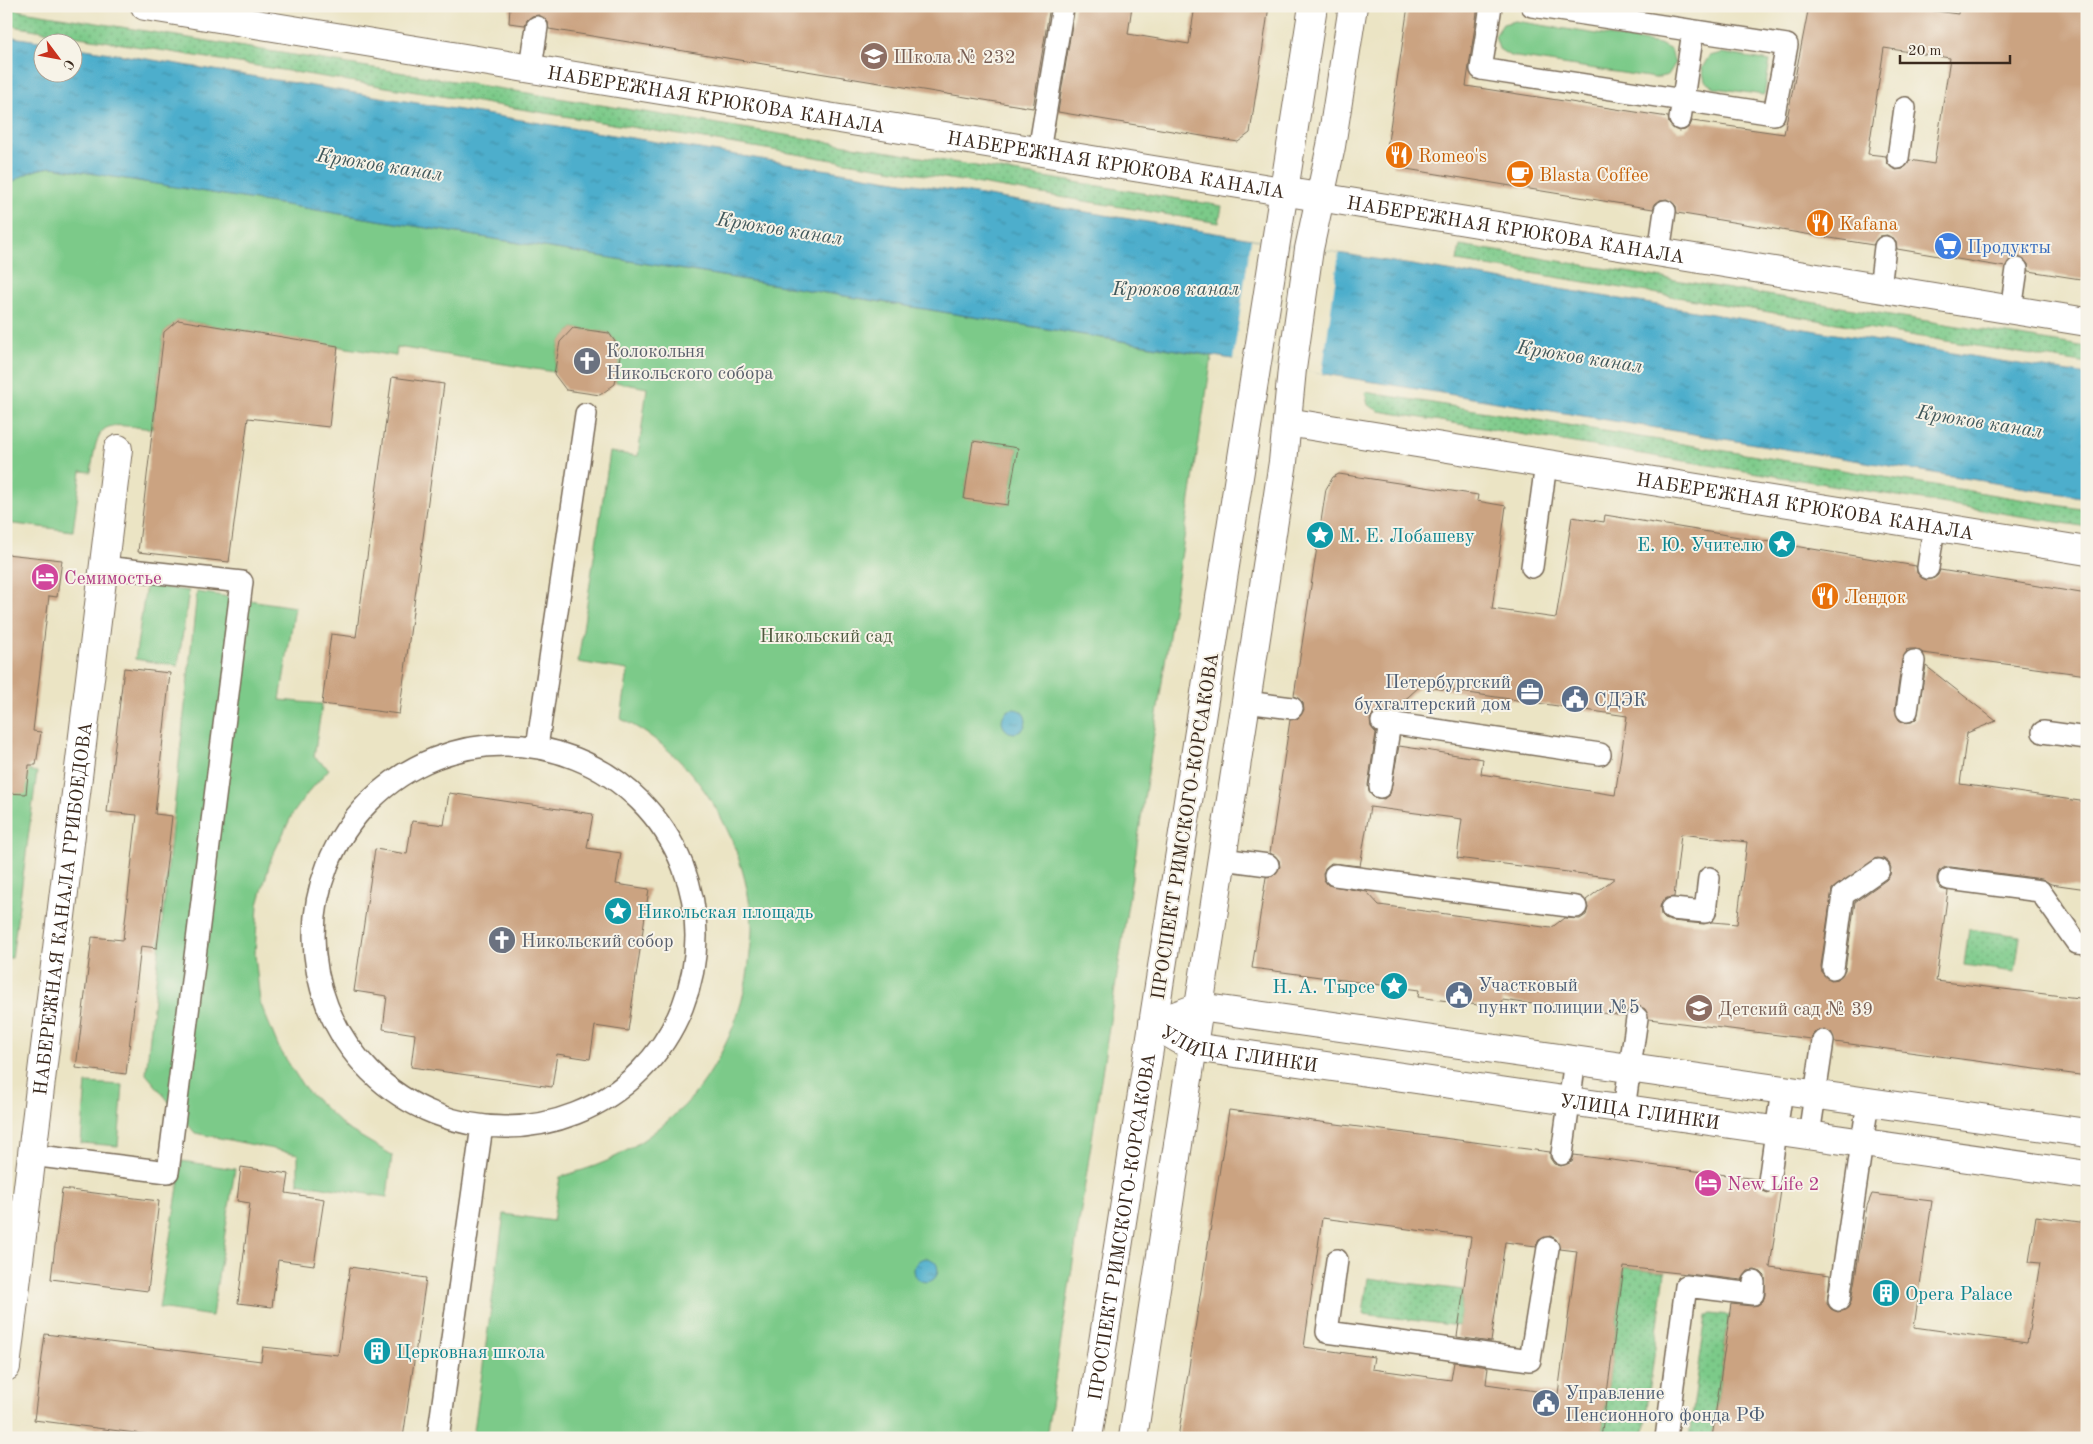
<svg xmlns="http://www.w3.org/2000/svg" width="2093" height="1444" font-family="'Old Standard TT',serif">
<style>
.grass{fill:url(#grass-dots);stroke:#5b7a54}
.park{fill:#7bca89;stroke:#5b7a54;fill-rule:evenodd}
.water{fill:url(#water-ripples);stroke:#446c75}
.pier{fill:#ebe4c4}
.building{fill:#cba381;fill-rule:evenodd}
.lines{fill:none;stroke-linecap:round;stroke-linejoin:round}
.lane-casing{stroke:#796b58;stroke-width:24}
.street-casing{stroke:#796b58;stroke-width:30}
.secondary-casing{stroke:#796b58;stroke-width:30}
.primary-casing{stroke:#796b58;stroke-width:30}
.lane{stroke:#fff;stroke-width:21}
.street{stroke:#fff;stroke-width:28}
.secondary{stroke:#fff;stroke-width:28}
.primary{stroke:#fff;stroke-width:28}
.labels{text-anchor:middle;stroke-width:4;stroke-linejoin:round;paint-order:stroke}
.education-label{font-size:19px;fill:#785e54;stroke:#f7f3e8;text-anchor:start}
.street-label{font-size:19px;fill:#3b2a1e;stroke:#f7f3e8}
.food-label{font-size:19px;fill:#c56008;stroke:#f7f3e8;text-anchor:start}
.shop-label{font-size:19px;fill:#366cbe;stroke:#f7f3e8;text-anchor:start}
.worship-label{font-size:19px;fill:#5b616d;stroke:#f7f3e8;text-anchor:start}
.culture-label{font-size:19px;fill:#0d838f;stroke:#f7f3e8;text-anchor:start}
.hotel-label{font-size:19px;fill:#b23c85;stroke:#f7f3e8;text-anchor:start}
.park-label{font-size:19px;fill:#4e5a3e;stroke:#f7f3e8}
.service-label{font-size:19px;fill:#4e5e75;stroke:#f7f3e8;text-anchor:start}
.water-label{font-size:20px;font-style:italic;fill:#41585b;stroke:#f7f3e8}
</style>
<defs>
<pattern id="grass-dots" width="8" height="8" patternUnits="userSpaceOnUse" patternTransform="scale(1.25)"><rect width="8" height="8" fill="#7bca89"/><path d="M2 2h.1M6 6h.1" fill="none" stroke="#66a46f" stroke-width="1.8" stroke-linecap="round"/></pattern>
<pattern id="water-ripples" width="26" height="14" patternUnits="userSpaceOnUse" patternTransform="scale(1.25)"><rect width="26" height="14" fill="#4daecc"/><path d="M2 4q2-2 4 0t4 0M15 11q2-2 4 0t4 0" fill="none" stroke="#418ea5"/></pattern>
</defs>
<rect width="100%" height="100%" fill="#f7f3e8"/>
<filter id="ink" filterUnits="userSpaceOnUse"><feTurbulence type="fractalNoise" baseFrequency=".02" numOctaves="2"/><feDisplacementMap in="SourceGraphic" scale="10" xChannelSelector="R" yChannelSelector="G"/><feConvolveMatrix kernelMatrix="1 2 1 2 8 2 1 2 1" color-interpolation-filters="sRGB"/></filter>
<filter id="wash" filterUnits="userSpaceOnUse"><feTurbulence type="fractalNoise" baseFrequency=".0096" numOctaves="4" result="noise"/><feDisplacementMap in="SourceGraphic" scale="20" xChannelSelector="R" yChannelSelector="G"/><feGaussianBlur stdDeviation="1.12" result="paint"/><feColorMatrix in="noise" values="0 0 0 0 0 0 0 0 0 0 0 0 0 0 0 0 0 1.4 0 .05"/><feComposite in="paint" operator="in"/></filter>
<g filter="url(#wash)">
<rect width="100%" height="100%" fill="#ebe4c4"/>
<!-- grass -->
<path class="grass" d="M8,6l9,4 1205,196 -3,17 -1207,-197 -6,-5z
M1460,245l627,102v17l-630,-103z
M1365,392l722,118v17l-708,-116 -11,-6z
M1969,929l51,7 -5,36 -51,-7z
M1624,1267l41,5 -22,166h-42z
M1368,1278l95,12 -4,36 -96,-12z
M1711,1313l18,2 -17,123h-23l17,-122z"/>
<!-- park -->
<path class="park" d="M1515,21l145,23 11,6 4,14 -7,11 -13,3 -145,-22 -11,-7 -4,-13 8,-12z
M1722,53l48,8 -6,34 -48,-7 -11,-7 -3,-13 7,-12z
M52,167l1160,189 -166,1082h-573l31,-224 49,7 7,-44c15,-5 32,-9 47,-16 28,-13 54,-33 77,-55 16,-16 30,-38 40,-59 15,-30 23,-60 26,-94 1,-9 2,-18 2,-26 -5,-85 -53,-171 -131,-208l7,-49 -50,-8 32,-210 28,4 9,-68 -32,-6 6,-32 -12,-17 -36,-5 -13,14 -6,30 -157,-25 -1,9 -218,-36 -14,12 -12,97c-49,-6 -54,-10 -61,43l-10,-1 -8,60 -67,-8v-336c14,-12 28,-18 46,-20zM974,441l44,7 -10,57 -44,-7z
M146,585l43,6 -11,75 -43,-7z
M197,592l98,15 -15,93 42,4 -8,53 15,12 -22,25 -15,21 -21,44 -13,46 -3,49 5,48 19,46 26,41 41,39 46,27 -5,42 -89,-14v-29l-103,-21 -49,-59z
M6,767l31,5 -25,186h-6z
M86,1083l37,2 -5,61 -37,-3z
M182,1161l53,8 -23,147 -53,-8z"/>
<!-- water -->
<path class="water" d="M6,36l39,6h-3v30h30l1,-25 2014,328v123l-2035,-331c-18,2 -31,8 -46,20z
M1002 721a12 12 0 1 1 24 0a12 12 0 1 1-24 0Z
M914 1270a12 12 0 1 1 24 0a12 12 0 1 1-24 0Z"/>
<!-- pier -->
<path class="pier" d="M1251,239l88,14 -17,121 -89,-14z"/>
<g id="blocks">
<!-- building -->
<path class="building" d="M510,6h540l-17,102 -484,-79 -1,-7 -9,-7 -7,1 -5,4 -2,5 -16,-2z
M1075,6h57l-4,28 61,10 6,-38h74l-19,127 -12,9 -180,-30z
M1408,6h70l-12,80 202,31 1,7 9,7 7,-1 5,-4 2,-5 92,13 25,-128h90l59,8 1,-8h128v274l-58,-9 -1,-7 -9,-7 -7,1 -7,9 -108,-18 -1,-7 -9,-7 -7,1 -7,9 -196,-32 -1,-7 -9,-7 -7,1 -5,4 -2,5 -259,-42 -8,-12zM1884,48l66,10 -16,106 -24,-4 -7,9 -7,1 -9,-7 -1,-7 -18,-2z
M178,320l160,26 -9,81 -81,-9 -19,144 -91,-10 26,-220z
M573,328l36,5 12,17 -6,34 -15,11 -34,-5 -12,-16 6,-32z
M392,377l52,7 -45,330 -77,-10 9,-70 25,3z
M973,441l45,7 -10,57 -44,-6z
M1339,474l139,21 -1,6 29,5 -14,103 64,9 16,-101 32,5 1,-7 311,51 1,7 9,7 7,-1 5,-4 2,-5 147,24v81l-164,-22 -7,-4h-6l-4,1 1,1 -5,8 -7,51 4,10 6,3 7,-1 5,-4 9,-52 70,55 -29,12 -7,51 127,18v87l-36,-5 -9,-5 -91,-12h-6l-6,4 -2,6v6l4,6 7,2 -12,90 151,18v77l-252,-34 -4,-10 -7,-3 -10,4 -3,6 -162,-20 -4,-10 -7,-3 -10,4 -3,6 -123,-16 -1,8 -83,-11 1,-7 -167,-22 14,-91 7,-1 7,-9 -1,-7 -9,-7 20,-133 7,-1 7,-9 -1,-7 -9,-7 32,-207 7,-12zM1420,686l207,30 -12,79 -134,-21 2,-15 -84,-13 -9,48 -6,5 -11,-2 -4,-5 -1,-7 8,-52 -5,-6 -1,-7 3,-6 5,-4 17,1 1,-6 12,-8zM1370,807l92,12 -5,39 158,20 -29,22 2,8 -2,7 -6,4 -16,-1 -13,10 -172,-23 -12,-13 -39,-7 -4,-5 -1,-6 2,-6 6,-5 29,3zM1681,834l66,8 -10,82 -25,-2 -8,2 -33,-3 -6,-2 -4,-4 -1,-8 2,-6 5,-3 7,-1zM1877,858l7,1 5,4 2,5 -1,7 -4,5 -31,22 -10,68 -7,9 -7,1 -9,-7 -1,-7 11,-77z
M6,554l56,6 -5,37 -8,-1 -16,135 8,1 -5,33h-7l-3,29 -20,-1z
M124,668l46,5 -15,141 17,2 -15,132 -16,-2 -15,128 -50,-6 16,-131 31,3 14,-125 -30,-3z
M449,793l144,21 -6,34 34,5 -5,31 33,5 -21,142 -33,-5 -5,33 -33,-5 -5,33 -141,-20 4,-33 -32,-5 4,-33 -33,-5 21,-142 32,5 5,-33 32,4z
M1229,1110l321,42v6l4,6 7,2 11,-4 2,-7 183,24v6l4,5 7,3 6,-1 8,-9 -12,84 60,8 -3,29 4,5 7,3 10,-4 3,-6 16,-96 5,-12 60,7 -18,126 113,16 13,-80 -11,-1 7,-46 51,7v215h-375l19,-134 21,2 6,-1 5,-4 2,-6v-19l-4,-4 -6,-2 -7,1 -6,9 -118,-13 -23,171h-423zM1322,1218l149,19 -14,100 34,5 14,-100 31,4 3,-6 11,-4 6,3 4,10 17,2 -19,143 -72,-10 2,-17 -34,-5 -3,18 -79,-11 2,-12 -70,-10z
M241,1167l48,7 -3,19 38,6 -10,66 -36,-5 -6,47 -34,-4 12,-100 -13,-2z
M62,1189l97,12 -11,90 -97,-12z
M350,1267l76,11 -23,160h-229l-140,-18 11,-86 216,27 2,-14 75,8z"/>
</g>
</g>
<g filter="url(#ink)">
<use href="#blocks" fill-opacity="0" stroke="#796b58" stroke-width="1"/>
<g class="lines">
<defs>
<path id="lane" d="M1491,6l-10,63 293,45 13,-69 -255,-39
M531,68l6,-41
M1680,119l13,-88
M1039,151l24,-145
M1898,158l7,-50
M1659,252l6,-41
M1880,288l5,-41
M2011,310l6,-41
M1532,567l14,-103
M1928,568l6,-41
M1246,702l46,6
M1907,711l7,-50
M1382,722l218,32
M2043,732l44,6
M314 936a191 191 0 1 1 382 0a191 191 0 1 1-382 0Z
M537,747l49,-333
M1380,787l10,-64
M1222,859l46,6
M1335,875l241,32
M1949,879l91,12 37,52 10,1
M1672,909l33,3 4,-34
M1833,968l10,-73 36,-25
M1624,1109l13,-91
M1809,1135l14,-94
M1562,1154l13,-94
M31,1155l137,17 74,-590 -139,-15
M1769,1181l13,-91
M1337,1260l-10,72 203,28 18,-112
M1839,1300l29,-198
M438,1438l44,-312
M1666,1438l20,-152 67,8 1,-12"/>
<g id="street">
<path id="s1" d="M145,6l1942,316"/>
<path id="s2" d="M1287,422l800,129"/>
<path id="s3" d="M6,1367l112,-918"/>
</g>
<g id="secondary">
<path id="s4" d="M1088,1438l65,-414 46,-17 -66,431"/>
</g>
<g id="primary">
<path id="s5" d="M1313,6l-160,1018 40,23 894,128"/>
<path d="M1353,6l-22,140 -22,103 -17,120 -9,93 -84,545 888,126"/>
</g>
</defs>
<!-- lane casing -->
<use href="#lane" class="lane-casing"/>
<!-- street casing -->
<use href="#street" class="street-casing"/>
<!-- secondary casing -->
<use href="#secondary" class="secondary-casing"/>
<!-- primary casing -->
<use href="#primary" class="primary-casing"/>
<!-- lane -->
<use href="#lane" class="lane"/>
<!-- street -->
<use href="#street" class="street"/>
<!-- secondary -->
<use href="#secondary" class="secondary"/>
<!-- primary -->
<use href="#primary" class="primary"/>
</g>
</g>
<!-- icons -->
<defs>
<symbol id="school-disc" viewBox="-11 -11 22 22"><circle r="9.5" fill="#8d6e63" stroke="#f7f3e8"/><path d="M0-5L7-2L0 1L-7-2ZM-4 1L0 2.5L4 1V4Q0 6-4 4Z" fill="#fff"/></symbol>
<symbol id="restaurant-disc" viewBox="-11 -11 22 22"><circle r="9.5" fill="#e8710a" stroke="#f7f3e8"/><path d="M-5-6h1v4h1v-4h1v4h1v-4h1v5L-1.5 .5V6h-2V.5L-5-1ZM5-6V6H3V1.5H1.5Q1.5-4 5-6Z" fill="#fff"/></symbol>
<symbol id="cafe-disc" viewBox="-11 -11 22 22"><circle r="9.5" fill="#e8710a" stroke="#f7f3e8"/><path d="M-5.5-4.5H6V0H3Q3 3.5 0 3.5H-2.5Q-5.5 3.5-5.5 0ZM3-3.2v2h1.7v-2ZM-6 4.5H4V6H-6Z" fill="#fff"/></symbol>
<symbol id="supermarket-disc" viewBox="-11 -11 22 22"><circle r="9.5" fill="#3f7fe0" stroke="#f7f3e8"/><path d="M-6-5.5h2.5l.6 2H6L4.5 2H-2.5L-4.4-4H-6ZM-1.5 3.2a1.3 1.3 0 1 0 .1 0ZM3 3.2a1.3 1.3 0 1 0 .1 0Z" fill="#fff"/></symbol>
<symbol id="church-disc" viewBox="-11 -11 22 22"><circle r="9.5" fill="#6b7280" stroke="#f7f3e8"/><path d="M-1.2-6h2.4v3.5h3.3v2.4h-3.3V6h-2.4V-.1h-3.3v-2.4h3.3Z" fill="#fff"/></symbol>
<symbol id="sight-disc" viewBox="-11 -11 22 22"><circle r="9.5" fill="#0f9aa8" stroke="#f7f3e8"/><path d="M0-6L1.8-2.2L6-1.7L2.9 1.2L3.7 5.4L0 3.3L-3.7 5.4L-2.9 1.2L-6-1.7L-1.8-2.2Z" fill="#fff"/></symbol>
<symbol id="hotel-disc" viewBox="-11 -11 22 22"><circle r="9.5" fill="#d1479c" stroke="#f7f3e8"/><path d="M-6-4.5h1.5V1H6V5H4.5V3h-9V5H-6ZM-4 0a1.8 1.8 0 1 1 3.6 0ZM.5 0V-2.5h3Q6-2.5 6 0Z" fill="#fff"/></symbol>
<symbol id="office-disc" viewBox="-11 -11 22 22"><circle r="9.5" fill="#5c6f8a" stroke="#f7f3e8"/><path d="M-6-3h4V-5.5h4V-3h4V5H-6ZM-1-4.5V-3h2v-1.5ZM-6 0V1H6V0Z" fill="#fff"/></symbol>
<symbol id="civic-disc" viewBox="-11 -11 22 22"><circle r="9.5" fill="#5c6f8a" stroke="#f7f3e8"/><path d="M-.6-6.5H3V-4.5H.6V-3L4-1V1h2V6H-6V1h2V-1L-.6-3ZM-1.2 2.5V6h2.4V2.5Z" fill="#fff"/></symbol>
<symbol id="building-disc" viewBox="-11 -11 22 22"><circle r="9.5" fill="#0f9aa8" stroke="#f7f3e8"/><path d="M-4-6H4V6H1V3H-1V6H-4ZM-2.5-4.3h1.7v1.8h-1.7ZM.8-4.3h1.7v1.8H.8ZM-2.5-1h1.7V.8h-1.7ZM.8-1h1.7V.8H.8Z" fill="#fff"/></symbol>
</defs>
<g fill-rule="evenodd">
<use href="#school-disc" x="858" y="40" width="32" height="32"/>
<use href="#restaurant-disc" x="1383" y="139" width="32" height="32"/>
<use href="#cafe-disc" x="1504" y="158" width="32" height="32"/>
<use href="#restaurant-disc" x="1804" y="207" width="32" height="32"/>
<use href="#supermarket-disc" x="1932" y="230" width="32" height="32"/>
<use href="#church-disc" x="571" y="345" width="32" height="32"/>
<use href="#sight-disc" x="1304" y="519" width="32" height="32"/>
<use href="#sight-disc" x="1766" y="528" width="32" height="32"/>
<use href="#hotel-disc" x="29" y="561" width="32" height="32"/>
<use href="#restaurant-disc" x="1809" y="580" width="32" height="32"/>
<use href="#office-disc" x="1514" y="676" width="32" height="32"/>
<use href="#civic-disc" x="1559" y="683" width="32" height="32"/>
<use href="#sight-disc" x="602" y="895" width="32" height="32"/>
<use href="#church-disc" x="486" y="924" width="32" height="32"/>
<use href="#sight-disc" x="1378" y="970" width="32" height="32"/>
<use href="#civic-disc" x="1443" y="979" width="32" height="32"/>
<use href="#school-disc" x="1683" y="992" width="32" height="32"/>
<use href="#hotel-disc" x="1692" y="1167" width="32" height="32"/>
<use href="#building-disc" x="1870" y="1277" width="32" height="32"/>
<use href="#building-disc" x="361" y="1335" width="32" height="32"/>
<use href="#civic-disc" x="1530" y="1387" width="32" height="32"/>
</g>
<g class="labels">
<!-- education labels -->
<g class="education-label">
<text x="893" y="63">Школа № 232</text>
<text x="1718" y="1015">Детский сад № 39</text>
</g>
<!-- street labels -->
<g class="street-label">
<text dy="7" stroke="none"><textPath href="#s1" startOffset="579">НАБЕРЕЖНАЯ КРЮКОВА КАНАЛА</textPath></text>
<text dy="7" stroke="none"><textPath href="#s1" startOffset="984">НАБЕРЕЖНАЯ КРЮКОВА КАНАЛА</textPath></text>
<text dy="7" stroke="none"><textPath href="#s1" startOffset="1389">НАБЕРЕЖНАЯ КРЮКОВА КАНАЛА</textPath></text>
<text dy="7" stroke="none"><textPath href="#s2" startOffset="525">НАБЕРЕЖНАЯ КРЮКОВА КАНАЛА</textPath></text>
<text transform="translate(1184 826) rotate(-81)" y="7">ПРОСПЕКТ РИМСКОГО-КОРСАКОВА</text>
<text dy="7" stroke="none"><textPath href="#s3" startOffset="462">НАБЕРЕЖНАЯ КАНАЛА ГРИБОЕДОВА</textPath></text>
<text dy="7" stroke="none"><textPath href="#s5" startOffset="1122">УЛИЦА ГЛИНКИ</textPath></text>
<text dy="7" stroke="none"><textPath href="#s5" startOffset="1528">УЛИЦА ГЛИНКИ</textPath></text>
<text dy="7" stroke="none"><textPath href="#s4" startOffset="214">ПРОСПЕКТ РИМСКОГО-КОРСАКОВА</textPath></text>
</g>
<!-- food labels -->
<g class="food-label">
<text x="1418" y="162">Romeo's</text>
<text x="1539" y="181">Blasta Coffee</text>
<text x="1839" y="230">Kafana</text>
<text x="1844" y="603">Лендок</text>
</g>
<!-- shop labels -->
<g class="shop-label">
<text x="1967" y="253">Продукты</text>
</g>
<!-- worship labels -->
<g class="worship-label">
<text x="606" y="357">Колокольня<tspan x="606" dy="22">Никольского собора</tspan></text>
<text x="521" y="947">Никольский собор</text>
</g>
<!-- culture labels -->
<g class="culture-label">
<text x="1339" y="542">М. Е. Лобашеву</text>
<text x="1763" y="551" text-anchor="end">Е. Ю. Учителю</text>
<text x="637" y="918">Никольская площадь</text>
<text x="1375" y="993" text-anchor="end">Н. А. Тырсе</text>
<text x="1905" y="1300">Opera Palace</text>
<text x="396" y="1358">Церковная школа</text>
</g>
<!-- hotel labels -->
<g class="hotel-label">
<text x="64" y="584">Семимостье</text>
<text x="1727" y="1190">New Life 2</text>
</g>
<!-- park labels -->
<g class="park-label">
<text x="826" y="642">Никольский сад</text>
</g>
<!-- service labels -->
<g class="service-label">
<text x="1511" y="688" text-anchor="end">Петербургский<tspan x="1511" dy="22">бухгалтерский дом</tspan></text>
<text x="1594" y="706">СДЭК</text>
<text x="1478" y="991">Участковый<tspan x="1478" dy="22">пункт полиции №5</tspan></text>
<text x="1565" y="1399">Управление<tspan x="1565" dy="22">Пенсионного фонда РФ</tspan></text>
</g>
<!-- water labels -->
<g class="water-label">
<text transform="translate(380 164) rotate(9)" y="7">Крюков канал</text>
<text transform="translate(780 228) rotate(9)" y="7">Крюков канал</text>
<text x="1176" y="295">Крюков канал</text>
<text transform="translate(1580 356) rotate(9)" y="7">Крюков канал</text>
<text transform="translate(1980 421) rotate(9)" y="7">Крюков канал</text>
</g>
</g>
<!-- margin -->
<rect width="2093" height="1444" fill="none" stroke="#f7f3e8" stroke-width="25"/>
<!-- north arrow -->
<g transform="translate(58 58) rotate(122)"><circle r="24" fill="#f7f3e8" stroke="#aca397"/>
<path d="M0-4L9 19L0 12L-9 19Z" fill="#c8321e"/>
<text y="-8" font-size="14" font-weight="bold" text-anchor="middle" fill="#3b2a1e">С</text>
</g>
<!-- scale -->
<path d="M1900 55v8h110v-8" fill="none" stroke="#3b2a1e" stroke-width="2.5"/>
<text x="1908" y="55" font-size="15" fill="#3b2a1e" stroke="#f7f3e8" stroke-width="4" paint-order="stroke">20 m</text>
</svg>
